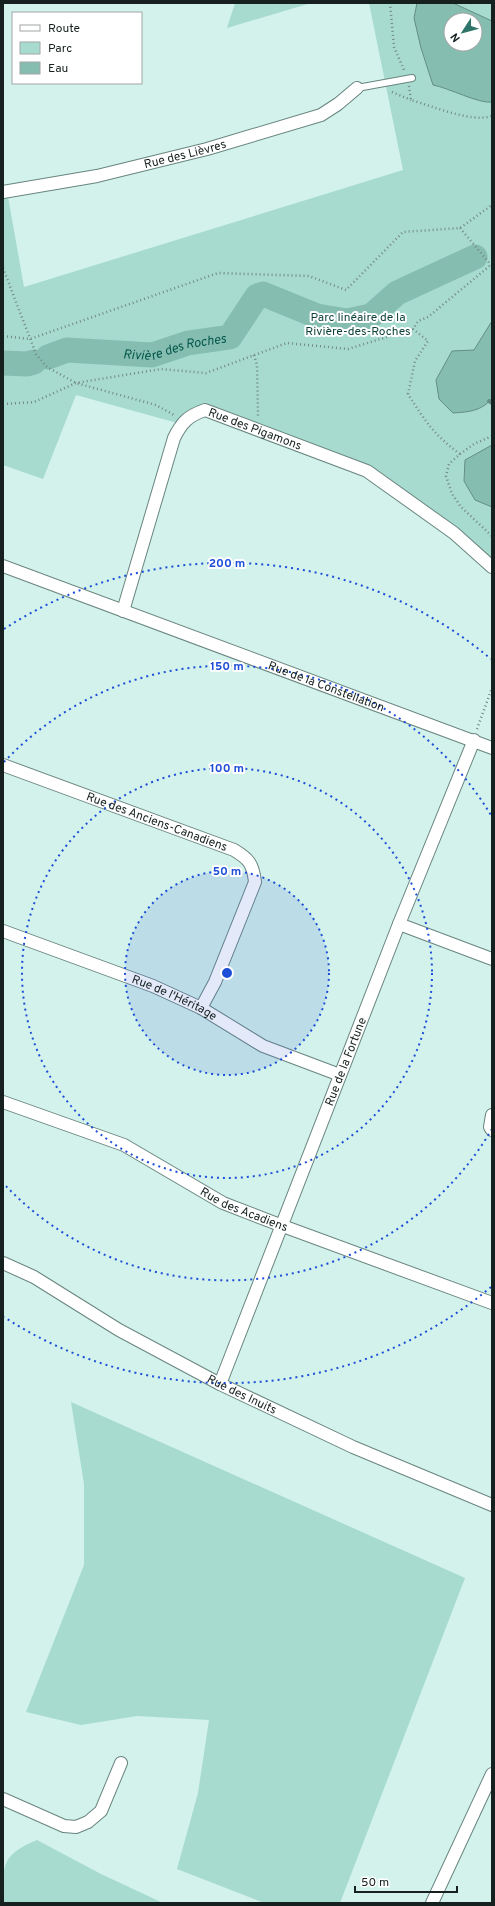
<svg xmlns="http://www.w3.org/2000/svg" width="495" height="1906" font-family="Overpass,sans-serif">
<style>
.green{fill:#a7dbd0;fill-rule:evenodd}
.water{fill:#85bdb1;stroke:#648e85;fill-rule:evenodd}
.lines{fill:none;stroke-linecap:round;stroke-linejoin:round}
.stream{stroke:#648e85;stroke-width:4}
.river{stroke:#85bdb1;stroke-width:25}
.lane-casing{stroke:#69857f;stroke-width:8}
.street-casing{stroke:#69857f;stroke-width:14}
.path{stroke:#738984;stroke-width:2.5;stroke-dasharray:1 3;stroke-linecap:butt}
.lane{stroke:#fff;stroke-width:6}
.street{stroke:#fff;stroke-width:12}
.ring{fill:none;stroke:#1d4ed8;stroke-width:2;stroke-dasharray:2 4}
.labels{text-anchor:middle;stroke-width:4;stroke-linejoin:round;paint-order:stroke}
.street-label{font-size:12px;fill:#16211f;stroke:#fff}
.park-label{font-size:12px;fill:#0b3f37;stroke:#fff}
.water-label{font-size:13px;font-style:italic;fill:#06574c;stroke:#fff}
.centre{fill:#1d4ed8;stroke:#fff;stroke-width:2}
.ring-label{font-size:12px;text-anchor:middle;font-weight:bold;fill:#1d4ed8;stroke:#fff;stroke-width:4;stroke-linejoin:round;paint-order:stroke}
</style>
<rect width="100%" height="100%" fill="#d2f2eb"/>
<!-- green -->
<path class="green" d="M235,3h76l-84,25z
M369,3h123v564l-125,-96 -162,-61 -24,14 -105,-29 -33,84 -40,-14v-273l4,-1 17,96 379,-117zM451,20h24v24h-24z
M71,1402l394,176 -125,325h-76l-87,-34 21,-76 11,-73 -72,-4 -56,9 -55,-13 58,-147v-81z
M37,1840l64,34 62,29h-160c0,-36 -3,-48 34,-63z"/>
<!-- water -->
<path class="water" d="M417,3h36l39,18v81c-13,2 -43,-14 -59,-17l-12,-37 -7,-30zM451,20h24v24h-24z
M492,321v77c-10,13 -23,14 -39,15l-14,-14 -3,-19 16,-29 22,-1z
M492,445v62l-17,-7 -11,-19 1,-21z"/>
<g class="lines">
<!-- stream -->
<path class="stream" d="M489,401l3,2"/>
<!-- river -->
<g class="river">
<path id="s1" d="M48,357l19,-7 85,5 36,-12 42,-6 27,-41 6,-2 54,22 30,5 24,-5 26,-23 78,-36"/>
<path d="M3,363l24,1 7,-2"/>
</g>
<defs>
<path id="lane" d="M357,88l55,-10"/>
<g id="street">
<path id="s2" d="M3,192l94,-16 110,-27 114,-34 17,-11 19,-16"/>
<path id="s3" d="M3,566l489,182"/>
<path id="s4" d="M123,611l51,-173c8,-16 14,-22 31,-28l162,61 87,62 38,34"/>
<path id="s5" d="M3,765l231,85c15,9 19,14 21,32l-40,100 -14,26"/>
<path d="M399,924l93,35"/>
<path id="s6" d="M3,931l150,55 48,22 62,38 77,29"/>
<path id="s7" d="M3,1102l121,43 99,58 57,22 212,78"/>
<path d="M492,1115l-2,12 2,3"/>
<path id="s8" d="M3,1263l31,14 85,53 101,54 133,63 139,58"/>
<path id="s9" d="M220,1384l179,-460 75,-184"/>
<path d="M3,1799l61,27 12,1 12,-5 13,-11 20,-48"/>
<path d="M432,1903l60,-129"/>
</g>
</defs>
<!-- lane casing -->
<use href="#lane" class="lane-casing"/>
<!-- street casing -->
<use href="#street" class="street-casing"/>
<!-- path -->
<path class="path" d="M390,3l4,44 10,23
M409,86l2,14c21,6 61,23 81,16
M392,92l19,8
M460,228l31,37
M3,268l33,86 11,13 29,16 80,22 18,10
M3,336l27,3 188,-66 91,3 37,14 57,-58 57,-4 32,-23
M254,355l3,10 1,51
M3,404l31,-2 42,-19 85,-14 45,4 81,-30 61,6 65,-20
M492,436l-18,8 -14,10 -11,10 -3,12 6,18 9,13 31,29
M460,454c-26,-19 -35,-33 -52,-60l7,-33 13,-20 -15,-12 5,-8 10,-4 64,-53
M477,729l15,-41"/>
<!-- lane -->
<use href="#lane" class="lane"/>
<!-- street -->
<use href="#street" class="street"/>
</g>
<!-- distance rings -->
<circle cx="227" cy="973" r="102" fill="#1d4ed8" fill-opacity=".12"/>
<g class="ring">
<circle cx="227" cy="973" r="102"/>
<circle cx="227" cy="973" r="205"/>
<path d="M492 1129A307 307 0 0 1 4 1184M4 762A307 307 0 0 1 492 817"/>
<path d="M491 1287A410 410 0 0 1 4 1317M4 629A410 410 0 0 1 491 659"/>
</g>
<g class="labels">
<!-- street labels -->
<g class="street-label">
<text dy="4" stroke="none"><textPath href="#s2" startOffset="186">Rue des Lièvres</textPath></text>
<text dy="4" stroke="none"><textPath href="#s4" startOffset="277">Rue des Pigamons</textPath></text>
<text dy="4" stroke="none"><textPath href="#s3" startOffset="345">Rue de la Constellation</textPath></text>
<text dy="4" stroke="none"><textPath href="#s5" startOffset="164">Rue des Anciens-Canadiens</textPath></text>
<text dy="4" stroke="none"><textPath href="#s6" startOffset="184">Rue de l'Héritage</textPath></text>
<text dy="4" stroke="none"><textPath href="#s9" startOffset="346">Rue de la Fortune</textPath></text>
<text dy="4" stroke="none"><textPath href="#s7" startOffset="265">Rue des Acadiens</textPath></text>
<text dy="4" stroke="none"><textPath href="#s8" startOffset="273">Rue des Inuits</textPath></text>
</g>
<!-- park labels -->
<g class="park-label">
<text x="358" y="321">Parc linéaire de la<tspan x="358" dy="14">Rivière-des-Roches</tspan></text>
</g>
<!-- water labels -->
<g class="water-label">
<text dy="5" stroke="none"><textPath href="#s1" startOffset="129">Rivière des Roches</textPath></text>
</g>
</g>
<circle cx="227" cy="973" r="6" class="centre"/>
<g class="ring-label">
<text x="227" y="567">200 m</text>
<text x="227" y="670">150 m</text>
<text x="227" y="772">100 m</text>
<text x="227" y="875">50 m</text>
</g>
<!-- border -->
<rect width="495" height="1906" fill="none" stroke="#16211f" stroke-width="8"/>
<!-- legend -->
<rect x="12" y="12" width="130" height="72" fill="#ffffff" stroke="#a2a6a5"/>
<rect x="20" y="25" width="20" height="6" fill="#ffffff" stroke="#a2a6a5"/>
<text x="48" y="32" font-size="12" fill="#16211f">Route</text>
<rect x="20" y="42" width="20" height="12" fill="#a7dbd0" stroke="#a2a6a5"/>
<text x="48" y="52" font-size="12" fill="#16211f">Parc</text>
<rect x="20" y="62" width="20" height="12" fill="#85bdb1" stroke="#a2a6a5"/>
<text x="48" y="72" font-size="12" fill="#16211f">Eau</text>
<!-- north arrow -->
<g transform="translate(463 32) rotate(234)"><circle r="19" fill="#ffffff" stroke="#a2a6a5"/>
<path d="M0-3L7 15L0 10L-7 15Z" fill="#2f7468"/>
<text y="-6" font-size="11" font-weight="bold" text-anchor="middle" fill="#16211f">N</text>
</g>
<!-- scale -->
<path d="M355 1886v6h102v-6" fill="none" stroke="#16211f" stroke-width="2"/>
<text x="361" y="1886" font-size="12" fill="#16211f" stroke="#ffffff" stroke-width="3" paint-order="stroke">50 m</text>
</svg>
